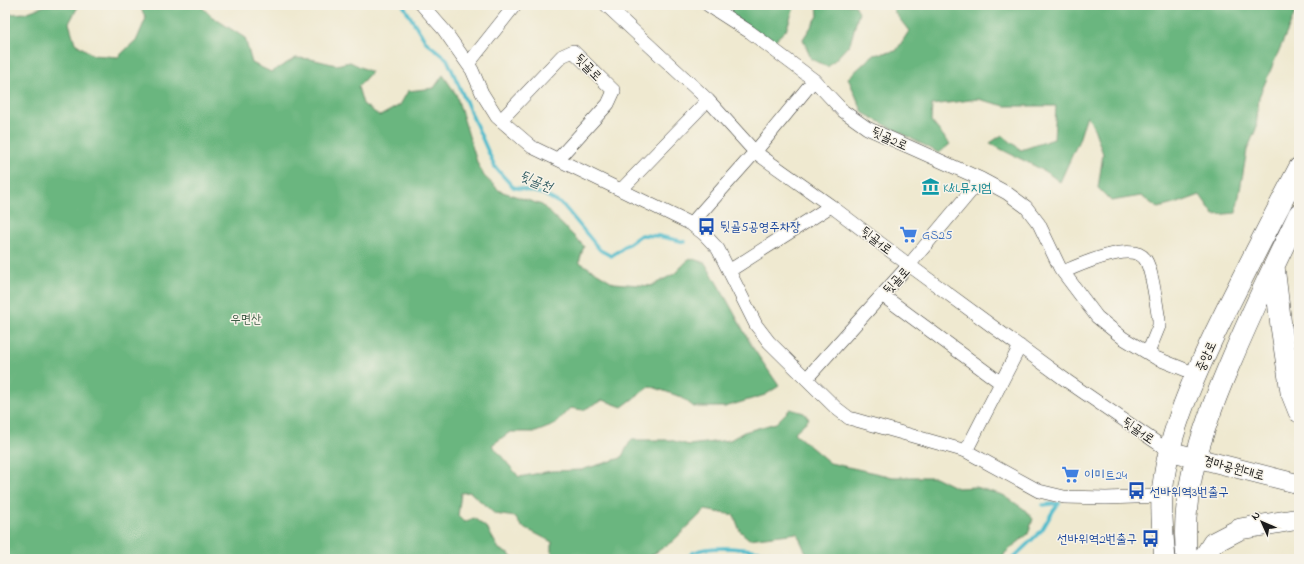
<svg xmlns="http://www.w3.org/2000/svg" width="1304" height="564" font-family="'Indie Flower','Poor Story',sans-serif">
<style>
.forest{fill:#6ab67f;stroke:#43694e}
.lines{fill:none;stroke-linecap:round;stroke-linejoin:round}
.stream{stroke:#50bccc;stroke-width:3.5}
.street-casing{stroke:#3c3b37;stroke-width:14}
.secondary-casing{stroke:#3c3b37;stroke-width:20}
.primary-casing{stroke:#3c3b37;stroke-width:22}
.street{stroke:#fff;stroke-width:13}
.secondary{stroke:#fff;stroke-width:19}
.primary{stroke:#fff;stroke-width:21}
.labels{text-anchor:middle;stroke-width:3;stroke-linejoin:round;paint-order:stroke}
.street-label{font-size:13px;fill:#1c1c1c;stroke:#f7f3e8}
.culture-label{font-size:13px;fill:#0d838f;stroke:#f7f3e8;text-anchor:start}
.transit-label{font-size:13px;fill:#164399;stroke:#f7f3e8;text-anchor:start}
.shop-label{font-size:13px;fill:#366cbe;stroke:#f7f3e8;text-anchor:start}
.park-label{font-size:13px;fill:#405d47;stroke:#f7f3e8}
.water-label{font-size:14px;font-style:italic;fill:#315c62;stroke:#f7f3e8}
</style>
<rect width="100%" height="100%" fill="#f7f3e8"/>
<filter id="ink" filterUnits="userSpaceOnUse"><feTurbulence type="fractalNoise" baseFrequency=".025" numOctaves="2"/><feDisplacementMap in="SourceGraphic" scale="8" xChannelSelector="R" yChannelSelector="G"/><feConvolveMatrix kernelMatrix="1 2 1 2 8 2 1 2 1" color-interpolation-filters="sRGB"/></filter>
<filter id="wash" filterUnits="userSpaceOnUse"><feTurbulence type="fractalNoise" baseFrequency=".012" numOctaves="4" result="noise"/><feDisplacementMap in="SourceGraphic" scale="16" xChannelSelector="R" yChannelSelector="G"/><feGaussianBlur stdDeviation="0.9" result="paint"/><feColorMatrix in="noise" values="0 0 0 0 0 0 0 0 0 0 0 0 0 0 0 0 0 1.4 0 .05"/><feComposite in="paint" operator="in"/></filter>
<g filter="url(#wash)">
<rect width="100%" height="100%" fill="#efe9d0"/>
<!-- forest -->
<path class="forest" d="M47,5h32l-10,18 6,20 18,12 25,2 19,-18 9,-21 -7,-13h61l11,11 34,22 7,25 19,9 25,-14 15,1 25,6 14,-3 21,10 -13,15 5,17 17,12 20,-11 8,-14 26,-3 9,-13 13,19 21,68 7,14 16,15 42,14 42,41 -5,16 35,21 37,3 23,-12 16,-16 15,5 23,39 25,46 26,38 -14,9 -40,12h-31l-13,-10 -31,-11 -28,21 -19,-7 -20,10 -13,-2 -16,17 -18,7h-26l-18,13 27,32 32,-6 30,-1 40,-12 10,-18h39l19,5 41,-5 14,-8 32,-9 14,-14 14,4 5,6 -15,14 36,30 63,14h42l22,11 18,-1 28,8 21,14 9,10 -5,15 -23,19 -3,6h-189l-8,-8 -8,-18 -48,6 -9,-8 -6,-16 -29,-5 -32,31 -27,18h-105l11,-2v-15l-31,-16 -6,-9 -20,-3 -25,-22 -9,1 -3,23 6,6 10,-4 13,10 12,21 11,6 3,4h-508v-551l6,6 14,-1z
M714,5h81l-9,25 -12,11 -30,-16z
M817,5h38l4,7 -9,32 -22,23 -17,-8 -8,-20 15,-23z
M892,5h405l-4,13 -34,79 -3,32 -9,21 -11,63 -22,2 -14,-20 -22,8 -20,5 -17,-12 -30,5 -13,-13 5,-34 -9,-26 -7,-13 -8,25 -19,42c-21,-17 -47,-25 -70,-39l12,-8 19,15 33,-11 2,-33h-51l-27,-7 -46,6 -1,16 19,23 -11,9 -76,-40 -15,-35 25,-23 23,-4 13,-20 -14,-18z"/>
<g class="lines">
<!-- stream -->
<path class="stream" d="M403,5l23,37 21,17 48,108 18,20 30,7 20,11 37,45 11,6 30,-21 17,1 27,6
M1043,505l16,-2
M685,559c3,-2 7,-6 10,-7 21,-9 77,-1 99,7
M1012,559l30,-29 11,-19 6,-8"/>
</g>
</g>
<g filter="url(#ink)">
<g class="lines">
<defs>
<path id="street" d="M422,5l22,25 28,40 10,23 15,24 35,30 159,77 13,10 14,15 38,76 13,17 67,66 13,10 117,33 73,40 25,6 42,1 56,-2
M606,5l102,95 47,52 76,54 78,59 158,116 102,70
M708,5l42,27 64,48 29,31 24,17 114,51 26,14 19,14 13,17 21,44 37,49 26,21 33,20 40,16
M468,64l47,-59
M501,120l61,-64 11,-5 41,40 -6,13 -50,55
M622,189l86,-89
M691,224l64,-72 59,-72
M729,271l102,-65
M1063,272c16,-7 69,-31 82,-13 8,12 11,46 14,61v6l-11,27
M882,295l119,88
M807,378l102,-113 72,-86
M966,451l54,-105"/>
<path id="secondary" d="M1169,451l130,33"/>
<path id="primary" d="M1274,266l7,60 10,66 8,20
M1165,559c-2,-21 -4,-43 -3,-63 4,-56 28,-110 52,-161 27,-56 56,-111 85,-167
M1187,559c-8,-65 16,-132 41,-191 22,-52 46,-103 71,-154
M1203,559l10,-16 27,-14 59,-10"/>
</defs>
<!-- street casing -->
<use href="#street" class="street-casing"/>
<!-- secondary casing -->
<use href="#secondary" class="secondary-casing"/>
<!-- primary casing -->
<use href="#primary" class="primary-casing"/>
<!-- street -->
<use href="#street" class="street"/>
<!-- secondary -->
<use href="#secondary" class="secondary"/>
<!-- primary -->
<use href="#primary" class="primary"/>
</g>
</g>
<!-- icons -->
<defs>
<symbol id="museum-bare" viewBox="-9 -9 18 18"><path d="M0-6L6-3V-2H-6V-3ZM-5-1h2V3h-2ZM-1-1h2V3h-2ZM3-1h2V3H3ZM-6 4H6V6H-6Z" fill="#0f9aa8" stroke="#f7f3e8" stroke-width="2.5" paint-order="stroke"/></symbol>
<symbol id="bus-bare" viewBox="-9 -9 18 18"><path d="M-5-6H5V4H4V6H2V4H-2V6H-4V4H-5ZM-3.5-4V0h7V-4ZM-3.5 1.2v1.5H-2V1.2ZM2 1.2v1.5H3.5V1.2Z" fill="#1a4fb4" stroke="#f7f3e8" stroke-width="2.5" paint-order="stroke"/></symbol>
<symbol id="supermarket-bare" viewBox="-9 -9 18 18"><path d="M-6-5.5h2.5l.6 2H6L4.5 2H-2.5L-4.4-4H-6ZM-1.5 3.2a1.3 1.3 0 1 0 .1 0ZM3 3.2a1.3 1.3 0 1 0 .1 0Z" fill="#3f7fe0" stroke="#f7f3e8" stroke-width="2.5" paint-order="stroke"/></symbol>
</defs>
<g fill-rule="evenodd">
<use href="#museum-bare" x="918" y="174" width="25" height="25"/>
<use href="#bus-bare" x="694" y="214" width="25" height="25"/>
<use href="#supermarket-bare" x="896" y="222" width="25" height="25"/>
<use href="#supermarket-bare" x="1058" y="462" width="25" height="25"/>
<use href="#bus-bare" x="1124" y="478" width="25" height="25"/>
<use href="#bus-bare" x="1138" y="526" width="25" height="25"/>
</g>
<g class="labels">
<!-- street labels -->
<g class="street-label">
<text transform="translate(589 67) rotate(45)" y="5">뒷골로</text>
<text transform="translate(890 138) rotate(24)" y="5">뒷골2로</text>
<text transform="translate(877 240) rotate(37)" y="5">뒷골1로</text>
<text transform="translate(896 280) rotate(-48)" y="5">뒷골로</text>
<text transform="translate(1205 356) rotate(-65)" y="5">중앙로</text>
<text transform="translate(1139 430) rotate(34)" y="5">뒷골1로</text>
<text transform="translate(1234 467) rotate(15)" y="5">경마공원대로</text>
</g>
<!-- culture labels -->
<g class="culture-label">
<text x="943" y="192">K&amp;L뮤지엄</text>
</g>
<!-- transit labels -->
<g class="transit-label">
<text x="720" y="231">뒷골5공영주차장</text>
<text x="1150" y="496">선바위역3번출구</text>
<text x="1137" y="543" text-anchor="end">선바위역2번출구</text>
</g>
<!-- shop labels -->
<g class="shop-label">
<text x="922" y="239">GS25</text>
<text x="1084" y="479">이미트24</text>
</g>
<!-- park labels -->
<g class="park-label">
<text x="246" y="323">우면산</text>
</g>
<!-- water labels -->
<g class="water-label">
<text transform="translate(536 181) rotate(21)" y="5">뒷골천</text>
</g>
</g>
<!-- margin -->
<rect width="1304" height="564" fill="none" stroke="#f7f3e8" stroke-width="20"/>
<!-- north arrow -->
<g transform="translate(1262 522) rotate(315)" stroke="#f7f3e8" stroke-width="3" paint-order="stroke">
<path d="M0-3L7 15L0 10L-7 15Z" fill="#1c1c1c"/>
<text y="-6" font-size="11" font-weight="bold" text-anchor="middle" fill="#1c1c1c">N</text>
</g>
</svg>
